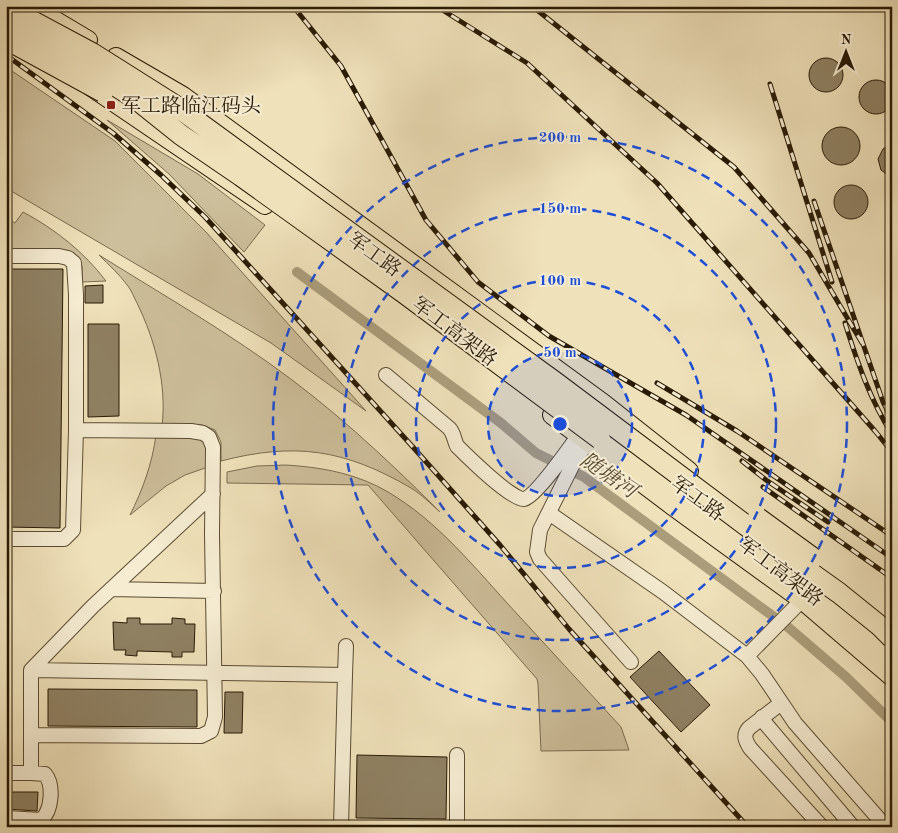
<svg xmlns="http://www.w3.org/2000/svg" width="898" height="833" font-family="'Old Standard TT','Noto Serif SC',serif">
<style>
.green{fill:#cdbf9b;stroke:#7a6c50}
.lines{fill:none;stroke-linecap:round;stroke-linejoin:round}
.canal{stroke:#ab9d7c;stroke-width:10}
.building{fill:#8f8163;stroke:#281a05}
.minor-casing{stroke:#5a4c32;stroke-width:16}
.major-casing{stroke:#281a05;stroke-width:20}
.highway-casing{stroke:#281a05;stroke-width:22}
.minor{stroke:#f5ecd2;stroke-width:14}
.major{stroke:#efe1ba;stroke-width:18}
.highway{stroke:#efe1ba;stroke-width:20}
.rail-casing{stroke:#281a05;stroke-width:5}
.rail{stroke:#f5ecd2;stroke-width:3;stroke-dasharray:9;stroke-linecap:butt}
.highway-bridge-casing{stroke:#281a05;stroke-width:22;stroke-linecap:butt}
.highway-bridge{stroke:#efe1ba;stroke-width:20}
.ring{fill:none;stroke:#1d4ed8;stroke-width:2.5;stroke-dasharray:9 6}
.poi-dot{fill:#8f2418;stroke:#f5ecd2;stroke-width:2}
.labels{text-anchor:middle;stroke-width:4;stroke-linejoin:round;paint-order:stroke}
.poi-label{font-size:20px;fill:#281a05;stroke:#f5ecd2;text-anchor:start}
.street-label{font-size:20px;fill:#281a05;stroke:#f5ecd2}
.water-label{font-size:21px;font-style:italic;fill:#5c4e35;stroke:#f5ecd2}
.centre{fill:#1d4ed8;stroke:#f5ecd2;stroke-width:2.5}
.ring-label{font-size:15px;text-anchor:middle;font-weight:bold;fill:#1d4ed8;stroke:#f5ecd2;stroke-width:4;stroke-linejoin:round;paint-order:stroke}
</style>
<rect width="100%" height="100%" fill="#efe1ba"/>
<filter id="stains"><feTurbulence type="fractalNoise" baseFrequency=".004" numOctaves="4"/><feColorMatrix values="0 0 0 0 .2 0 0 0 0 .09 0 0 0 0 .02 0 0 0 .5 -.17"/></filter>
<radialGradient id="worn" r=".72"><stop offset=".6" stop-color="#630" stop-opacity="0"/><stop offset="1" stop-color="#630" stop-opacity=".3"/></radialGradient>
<!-- green -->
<path class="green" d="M6,67l109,74 91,91 160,179 -95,-68 -265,-155z
M107,120l91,54 67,51 -21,27 -75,-78z
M23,212c32,17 61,40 83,69l-24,1v-16l-6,-8 -70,-6v-34l9,5z
M99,255c56,35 113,68 167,106 63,44 119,96 174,151 -9,-8 -19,-18 -29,-24 -67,-39 -116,-46 -190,-27v-19l-6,-12 -13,-5 -40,1c5,-42 -7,-86 -25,-123 -3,-5 -5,-12 -9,-17 -8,-11 -19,-21 -29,-31z
M156,435l43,1 9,10v21l-23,8 -19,11 -36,29c13,-26 22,-51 26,-80z
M286,465c32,2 62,7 91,21 53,27 92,75 131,118 38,41 75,82 113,123l8,23 -88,1 -3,-67 -1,-5 -169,-194 -141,-2v-11l30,-6z"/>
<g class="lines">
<!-- canal -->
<path class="canal" d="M297,272l204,151 35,30 48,24 205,151 57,49 46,45"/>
</g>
<!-- building -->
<path class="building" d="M809 75a17 17 0 1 1 34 0a17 17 0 1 1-34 0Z
M859 97a17 17 0 1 1 34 0a17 17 0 1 1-34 0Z
M822 146a19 19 0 1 1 38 0a19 19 0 1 1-38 0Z
M892,143v35l-11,-8 -3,-11 5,-10z
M834 202a17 17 0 1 1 34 0a17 17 0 1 1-34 0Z
M6,269h57l-3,259 -54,-1z
M103,285v18h-18v-17z
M88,324h31v92l-31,1z
M127,618h13v6h32v-6l13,1v5h10l-1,28h-12v5h-10v-5l-35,-1v5l-12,-1 1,-5h-12l-1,-28 14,1z
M659,651l51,54 -29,27 -51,-55z
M48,689l149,1v37l-149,-1z
M225,692h18l-1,41h-18z
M357,755l90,2 -1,62 -90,-1z
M6,792h32l-1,19 -31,-2z"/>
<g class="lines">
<defs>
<path id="minor" d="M6,256h53l9,2 6,5 2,32v135l-3,100 -9,9h-58
M386,375l63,53c5,5 5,12 8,18 10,10 56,55 67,53 13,-3 51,-59 60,-71
M593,435l-18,25 -35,70 -3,22 3,7 91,103
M549,513l114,79 84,64 15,18 33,49 91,104
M111,589l103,2
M747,656l55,-56
M31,670l314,5 -4,152
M345,675l1,-29
M780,704l-31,24c-6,7 -4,12 1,20l72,79
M762,717l3,6 88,104
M31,735l170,1 10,-5 4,-14 -3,-183 1,-87 -4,-10 -6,-4 -12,-2 -115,-1
M457,755v72
M6,773h25v-103l62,-64 120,-112
M6,818l35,2c11,-9 13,-35 4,-46l-14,-1"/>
<path id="major" d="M31,6l57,34
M116,57l67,39 420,307 86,68
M90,86l175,119
M552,415l122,92 128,93 90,77"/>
<path id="highway" d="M600,439l141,101 140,108 11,10"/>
</defs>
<!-- minor casing -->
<use href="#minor" class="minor-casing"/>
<!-- major casing -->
<use href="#major" class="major-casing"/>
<!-- highway casing -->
<use href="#highway" class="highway-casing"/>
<!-- minor -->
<use href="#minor" class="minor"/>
<!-- major -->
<use href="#major" class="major"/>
<!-- highway -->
<use href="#highway" class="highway"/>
<defs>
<path id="rail" d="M293,6l48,60 85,154 52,62 71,54 137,79 206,143
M436,6l91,57 130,120 218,248 17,21
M532,6l202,161 75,86 53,90
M6,55l107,78 48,42 44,42 207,229 88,99 69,84 179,198
M770,84l62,198
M814,201l69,201 9,18
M845,323c12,38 25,77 47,111
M657,383l80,48 155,105
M742,461l24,19 62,42
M763,487l129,91"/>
</defs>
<!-- rail casing -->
<use href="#rail" class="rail-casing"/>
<!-- rail -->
<use href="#rail" class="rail"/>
<defs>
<path id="highway-bridge" d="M6,7l86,46 84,53 379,276 221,166 63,45 41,33 12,12
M6,23l73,39 57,37 45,36 60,41 163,117 196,146
M6,39l97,53
M758,518l55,40"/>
</defs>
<!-- highway-bridge casing -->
<use href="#highway-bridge" class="highway-bridge-casing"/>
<!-- highway-bridge -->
<use href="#highway-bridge" class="highway-bridge"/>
</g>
<!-- distance rings -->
<circle cx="560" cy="424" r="72" fill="#1d4ed8" fill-opacity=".12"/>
<g class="ring">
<circle cx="560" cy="424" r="72"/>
<circle cx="560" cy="424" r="144"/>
<circle cx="560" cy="424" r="216"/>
<circle cx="560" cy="424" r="287"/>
</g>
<!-- markers -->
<rect class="poi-dot" x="106" y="100" width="10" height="10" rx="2.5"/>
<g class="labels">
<!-- poi labels -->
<g class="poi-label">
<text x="121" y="112">军工路临江码头</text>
</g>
<!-- street labels -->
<g class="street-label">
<text transform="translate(375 254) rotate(36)" y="7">军工路</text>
<text transform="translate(455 331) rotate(37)" y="7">军工高架路</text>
<text transform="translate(698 498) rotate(36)" y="7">军工路</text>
<text transform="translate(781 571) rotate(37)" y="7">军工高架路</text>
</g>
<!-- water labels -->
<g class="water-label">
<text transform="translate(609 475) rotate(34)" y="7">随塘河</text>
</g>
</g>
<circle cx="560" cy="424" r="8" class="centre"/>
<g class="ring-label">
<text x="560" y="142">200 m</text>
<text x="560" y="213">150 m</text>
<text x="560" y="285">100 m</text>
<text x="560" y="357">50 m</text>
</g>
<!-- margin -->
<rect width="898" height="833" fill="none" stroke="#efe1ba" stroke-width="25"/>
<rect x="8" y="8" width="883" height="818" fill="none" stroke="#281a05" stroke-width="2.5"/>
<rect x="12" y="12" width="873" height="808" fill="none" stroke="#281a05"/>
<!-- north arrow -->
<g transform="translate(846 52)" stroke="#f5ecd2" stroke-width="4" paint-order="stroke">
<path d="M0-4L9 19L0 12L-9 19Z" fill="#281a05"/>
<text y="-8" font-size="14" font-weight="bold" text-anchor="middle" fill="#281a05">N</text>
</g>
<rect width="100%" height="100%" filter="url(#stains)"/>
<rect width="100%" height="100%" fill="url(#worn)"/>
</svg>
